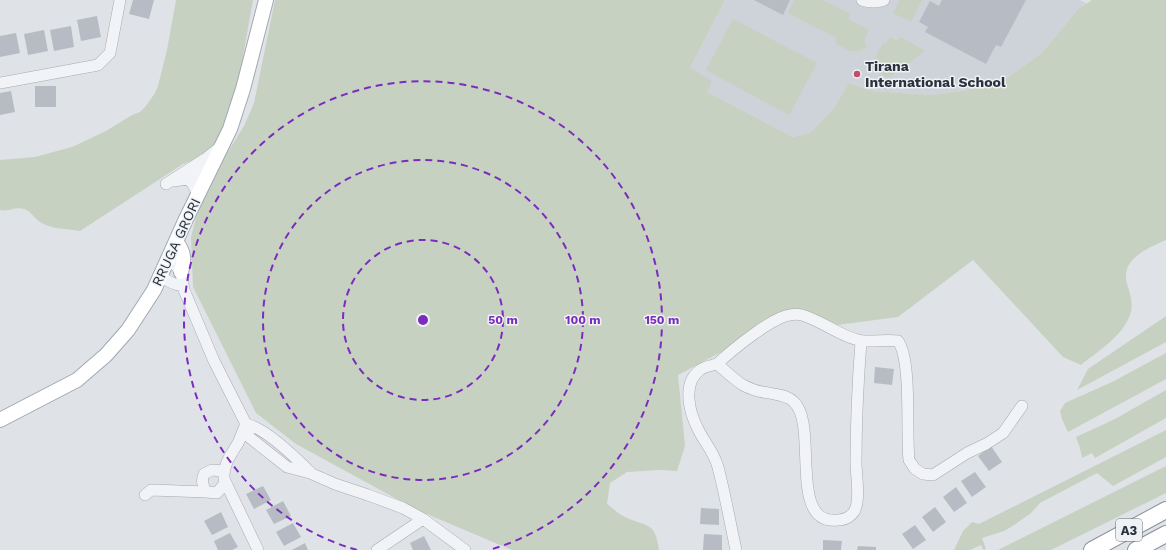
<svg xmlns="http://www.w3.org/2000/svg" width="1166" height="550" font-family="'Work Sans',sans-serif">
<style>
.built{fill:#ced2d9}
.green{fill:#c6d1c1}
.building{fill:#b7bcc4}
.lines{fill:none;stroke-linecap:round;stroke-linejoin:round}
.minor-casing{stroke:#a5aab1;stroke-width:12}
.major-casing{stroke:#a0a8b2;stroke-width:16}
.highway-casing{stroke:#88919d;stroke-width:18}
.minor{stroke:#f2f3f6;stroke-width:11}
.major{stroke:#fff;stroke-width:14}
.highway{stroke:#fff;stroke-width:16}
.ring{fill:none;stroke:#7b2cbf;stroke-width:2;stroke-dasharray:7 5}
.poi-dot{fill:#c34d66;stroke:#eff2f5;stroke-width:1.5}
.labels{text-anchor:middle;stroke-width:3;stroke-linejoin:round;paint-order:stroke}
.shield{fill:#eff2f5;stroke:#646c74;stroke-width:1}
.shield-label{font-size:13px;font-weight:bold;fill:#29323d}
.poi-label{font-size:14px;font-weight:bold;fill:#29323d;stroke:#eff2f5;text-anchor:start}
.street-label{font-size:14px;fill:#29323d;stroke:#eff2f5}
.centre{fill:#7b2cbf;stroke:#eff2f5;stroke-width:2}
.ring-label{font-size:12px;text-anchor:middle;font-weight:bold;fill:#7b2cbf;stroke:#eff2f5;stroke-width:3;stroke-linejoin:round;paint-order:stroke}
</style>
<rect width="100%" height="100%" fill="#dfe3e7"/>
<!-- built -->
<path class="built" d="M725,0h355l6,3 -7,5 -37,45 -42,30 -37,8 -32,4 -59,-4 -23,-8 -16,26 -23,24 -17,4 -86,-45 -17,-24z"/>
<!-- green -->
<path class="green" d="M176,0h77l-17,96 -8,22 -14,26 -9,12 -7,4 -7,1 -8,3 -103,67c-11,-2 -31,-2 -40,-9 -6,-4 -8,-10 -16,-13 -10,-3 -15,3 -24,1v-50l35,-3 37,-10 34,-16 26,-16 8,-3 5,-5 10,-14 3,-7 9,-36z
M275,0h450l-35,68 22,13 -5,11 86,45 17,-4 23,-24 16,-26 23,8 59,4 32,-4 37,-8 42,-30 37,-45 13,-8h74v240c-18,8 -46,19 -39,44 3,9 7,21 3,31 -8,22 -32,36 -49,50l-18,-8 -90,-97 -75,57 -61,8 -51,-7 -108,57 7,71 -8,25 -17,-1 -33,2 -17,11 -3,21c6,4 11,10 18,13 22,11 30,3 34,33h-147l-97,-41 -119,-65 -40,-31 -63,-126 -2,-50 6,-23 15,-37 32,-51 10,-23z
M794,0h29l27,14 -2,5 21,11 -5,10 3,7c-16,8 -17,4 -32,-4l2,-5 -49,-25z
M900,0h22l-11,22 -18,-9z
M733,19l84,44 -28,52 -83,-45z
M890,37l7,4 3,-4 25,14 -37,27 -15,-8 -1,3 -4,-2 15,-28 3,1z
M1166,316v26l-89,48 11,-21z
M1166,353v26l-98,53 -6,-13 -2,-8 5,-8 47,-21z
M1166,390v28l-71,40 -3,-5 -10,5 -2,-10 -4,-11 39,-18z
M1166,430v27l-53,29 -16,-13 -57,30 -10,11 -19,13 -7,4 -22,7 4,11 -3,1 -2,-5 -11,5h-16l9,-19 9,-9 7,2z
M1166,466v27l-115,57h-53z"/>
<!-- building -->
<path class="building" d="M133,0h21l-5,19 -20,-5z
M754,0h36l-7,15z
M942,0h84l-25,47 -5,-2 -10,19 -61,-32 3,-5 -9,-5 11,-21 9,5z
M97,16l4,21 -20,4 -4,-21z
M71,26l3,21 -20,4 -4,-21z
M44,30l4,21 -20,4 -4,-21z
M16,33l4,20 -20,4v-21z
M35,86h21v21h-21z
M11,91l4,21 -15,3v-22z
M875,367l19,2 -2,16 -18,-2z
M991,446l11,16 -13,9 -11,-15z
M975,472l11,15 -14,10 -11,-16z
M263,486l8,14 -17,9 -8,-15z
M956,487l11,16 -13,9 -11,-15z
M283,501l8,15 -17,8 -8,-14z
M935,507l11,15 -13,10 -11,-15z
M701,508l18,1v16l-19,-1z
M221,512l7,15 -16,8 -8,-14z
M293,523l8,14 -17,9 -8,-14z
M915,525l11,15 -13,9 -11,-15z
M230,533l8,14 -6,3h-14l-4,-9z
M704,534l18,1v15h-19z
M424,536l7,14h-18l-3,-7z
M823,540l19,1 -1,9h-18z
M305,543l3,7h-16z
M858,546l18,1v3h-19z"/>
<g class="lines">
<defs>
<path id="minor" d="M862,0c8,3 14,3 22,0
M0,83l98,-18 12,-12 10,-53
M187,179l8,-2 15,-9
M174,181l13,-2 5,4 6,11
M166,184l39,-25 14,-11
M167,262l7,2 7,8 3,18 30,71 32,63 3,13 38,30 23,6 25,11 33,11 35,13 20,11 42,31
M161,276c6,5 14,9 22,10
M717,364c14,-13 55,-47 73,-49 4,-1 8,-1 12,0 20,6 36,20 56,25 13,3 27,-1 40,1 14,19 8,92 11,119l6,9 8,5 10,1 34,-22 19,-9 17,-11 19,-27
M246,424c-3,6 -5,13 -8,19 -7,12 -15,21 -14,36l34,71
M246,424c19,4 50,34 64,48
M223,471l-11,-1 -8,4c-3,7 -1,11 2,18l11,1 8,-10
M145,495l6,-5 55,2
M377,550l46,-31
M736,550c-6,-28 -11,-56 -18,-83 -4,-15 -14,-25 -20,-38 -9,-17 -16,-46 2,-59 5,-4 11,-4 17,-6 8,6 17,16 26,21 7,4 17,7 26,8 9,2 18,2 25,9 25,24 -7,124 44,118 8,0 16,-5 18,-13 4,-12 0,-32 0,-45 0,-41 2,-81 5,-121"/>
<path id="major" d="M176,242c8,9 9,19 5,30
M0,420l77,-40 29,-25 22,-25 26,-40 32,-71 44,-90 13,-40 23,-89"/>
<path id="highway" d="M1092,550l74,-40
M1136,550l30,-16"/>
</defs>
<!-- minor casing -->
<use href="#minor" class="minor-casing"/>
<!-- major casing -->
<use href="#major" class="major-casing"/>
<!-- highway casing -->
<use href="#highway" class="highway-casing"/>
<!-- minor -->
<use href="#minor" class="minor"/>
<!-- major -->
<use href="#major" class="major"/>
<!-- highway -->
<use href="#highway" class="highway"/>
</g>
<!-- distance rings -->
<g class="ring">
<circle cx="423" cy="320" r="80"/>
<circle cx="423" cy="320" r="160"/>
<path d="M357 550A239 239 0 1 1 489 550"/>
</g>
<!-- markers -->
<circle class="poi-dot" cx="857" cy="74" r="4"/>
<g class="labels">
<!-- shield labels -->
<rect class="shield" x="1116" y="519" width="26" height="22" rx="3"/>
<g class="shield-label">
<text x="1129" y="535">A3</text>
</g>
<!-- poi labels -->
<g class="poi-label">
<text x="865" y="71">Tirana<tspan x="865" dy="16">International School</tspan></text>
</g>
<!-- street labels -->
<g class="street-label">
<text transform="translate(176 242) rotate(-65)" y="5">RRUGA GRORI</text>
</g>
</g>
<circle cx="423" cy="320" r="6" class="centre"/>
<g class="ring-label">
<text x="503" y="324">50 m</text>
<text x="583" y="324">100 m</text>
<text x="662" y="324">150 m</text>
</g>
</svg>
